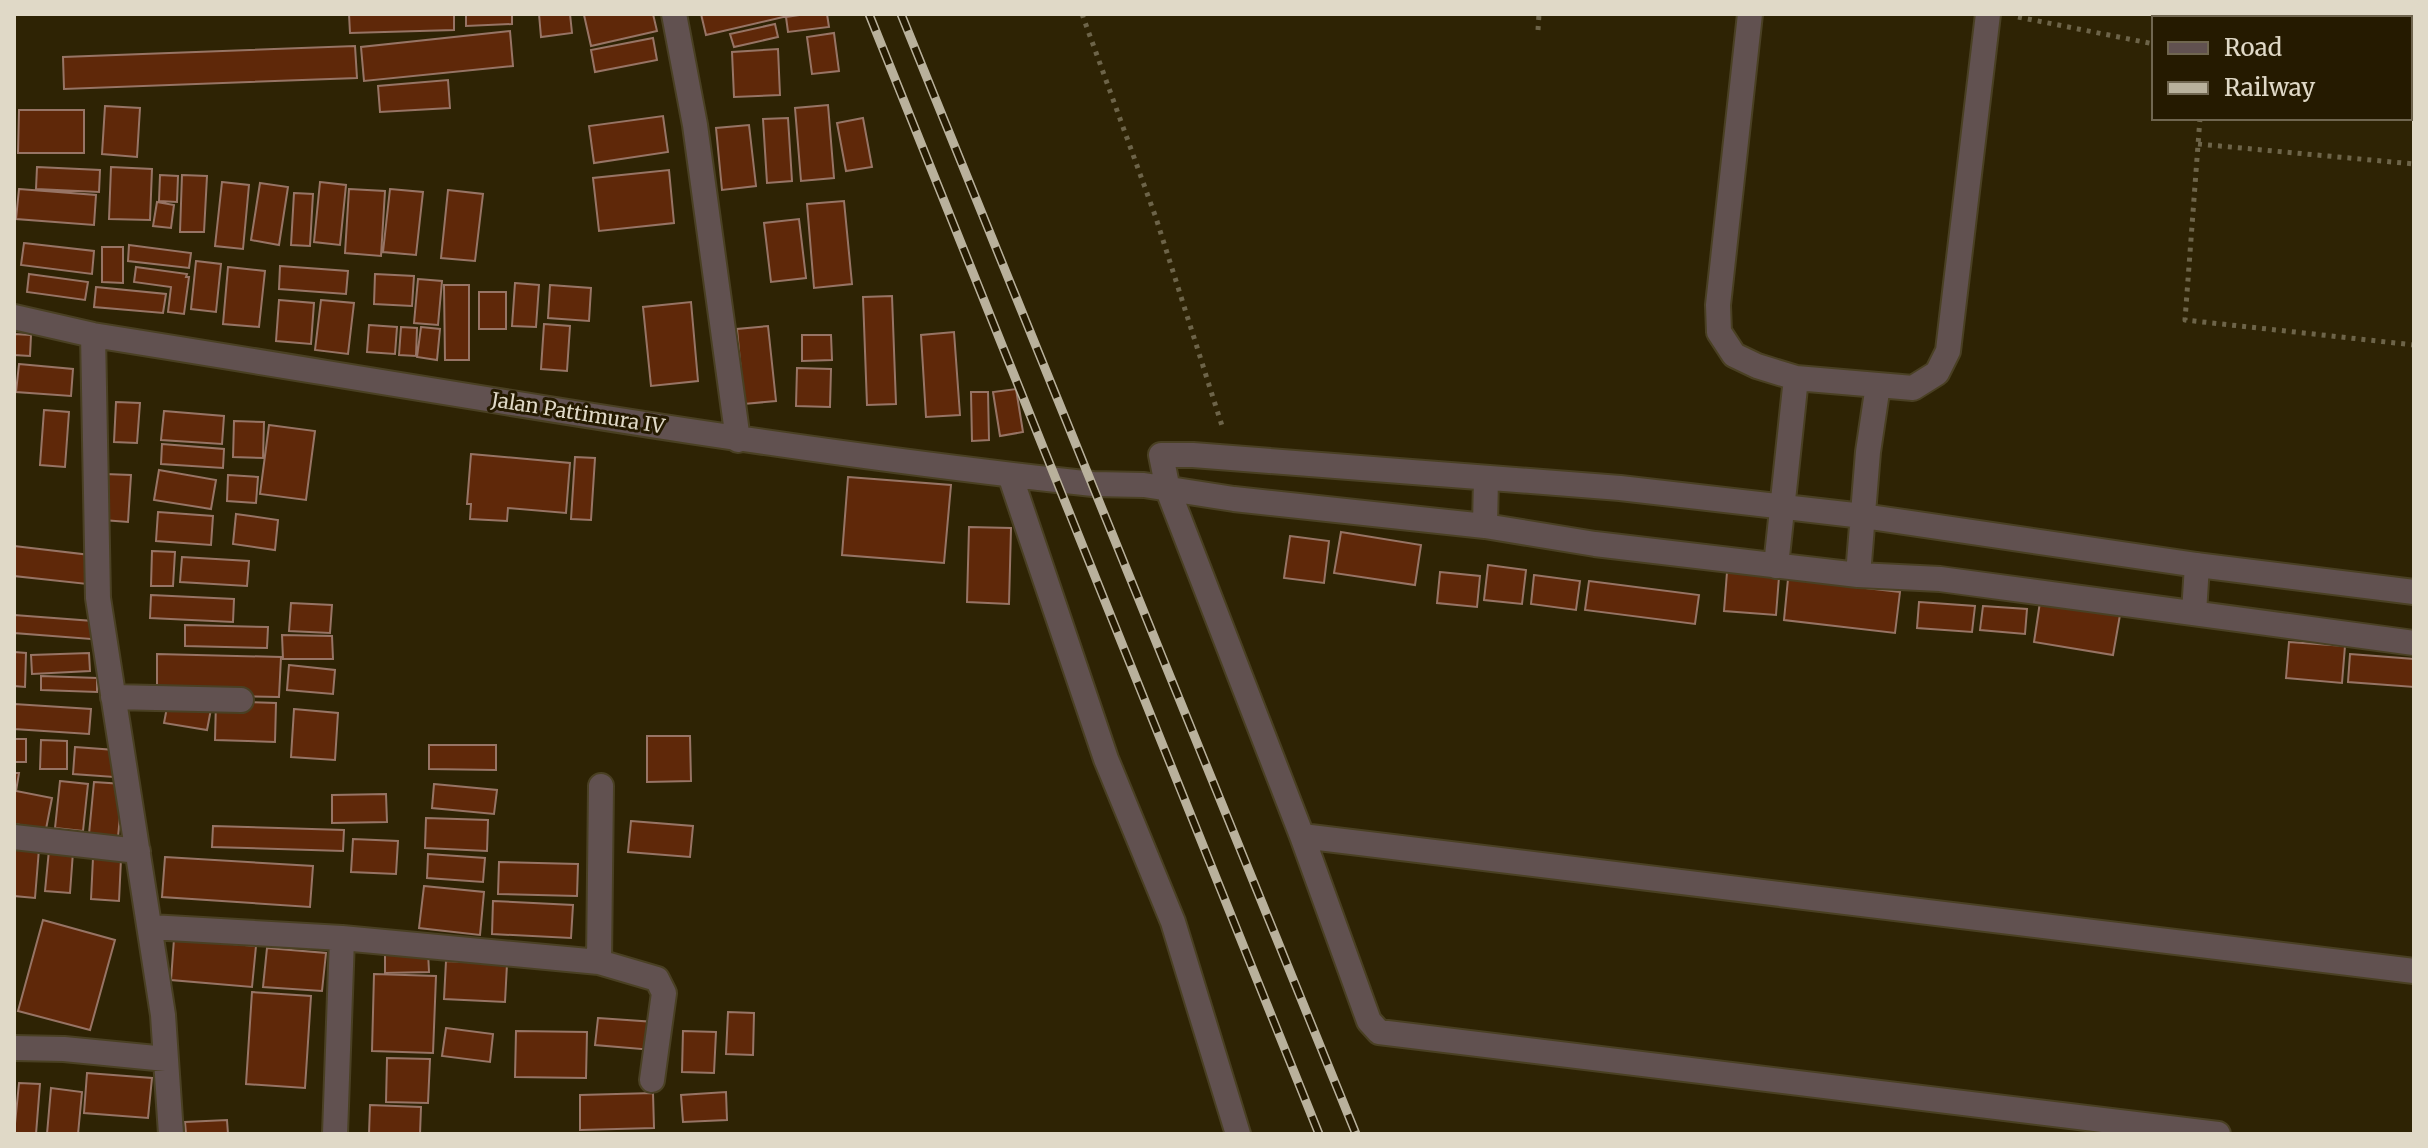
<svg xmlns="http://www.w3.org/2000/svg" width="2428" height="1148" font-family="Merriweather,serif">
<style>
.building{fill:#5f2809;stroke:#977465;stroke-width:2}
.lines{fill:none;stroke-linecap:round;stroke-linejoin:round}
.minor-casing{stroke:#4a4023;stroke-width:28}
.path{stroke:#6d6449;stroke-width:5;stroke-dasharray:4 6;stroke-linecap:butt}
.minor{stroke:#615150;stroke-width:24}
.rail-casing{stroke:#b9b19c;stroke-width:9}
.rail{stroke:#251a00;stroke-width:6;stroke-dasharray:18;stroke-linecap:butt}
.labels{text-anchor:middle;stroke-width:6;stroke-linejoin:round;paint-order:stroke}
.street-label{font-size:20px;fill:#e0d9c7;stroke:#251a00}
</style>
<rect width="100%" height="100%" fill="#2e2304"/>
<!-- building -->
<path class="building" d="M349,14h105v16l-104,3z
M466,14h46v10l-46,2z
M539,14h31l2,19 -31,4z
M591,14h62l4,17 -66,15 -7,-31z
M701,14h95l-90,21z
M806,14h21l2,13 -41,5 -2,-15z
M775,24l3,13 -44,10 -4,-13z
M510,31l3,35 -149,15 -3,-34z
M834,33l5,38 -27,3 -5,-37z
M653,38l4,22 -62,12 -4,-22z
M355,46l2,32 -293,11 -1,-32z
M778,49l2,46 -46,2 -2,-45z
M448,80l2,28 -70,4 -2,-26z
M828,105l6,73 -33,3 -6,-73z
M105,106l35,2 -3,49 -35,-3z
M19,110h65v43h-66z
M663,116l5,36 -74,11 -5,-37z
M788,118l4,63 -25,2 -4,-64z
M863,118l9,49 -26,4 -9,-48z
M749,125l7,61 -34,4 -6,-62z
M37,167l63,3 -1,22 -63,-3z
M111,167l41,2 -2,51 -41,-1z
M669,170l5,53 -75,8 -6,-53z
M160,175l18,1 -1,26 -18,-1z
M182,175l25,1 -3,56h-24z
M222,182l27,3 -6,64 -28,-3z
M320,182l26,3 -6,60 -26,-3z
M260,183l28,4 -9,58 -28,-5z
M19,189l77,6 -2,30 -78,-6z
M349,189l36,2 -4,65 -36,-3z
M390,189l33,3 -7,63 -33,-3z
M448,190l35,4 -8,67 -34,-3z
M294,193l19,1 -3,52 -19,-1z
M844,201l8,83 -38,4 -7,-84z
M157,202l17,3 -3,23 -18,-2z
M799,219l7,59 -35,4 -7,-59z
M24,243l70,8 -2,23 -71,-9z
M129,245l62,8 -2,15 -61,-7z
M102,247h21v36l-21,-1z
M196,261l25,3 -5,48 -25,-3z
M280,266l68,5 -2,23 -67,-5z
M136,267l51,7 -1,3h3l-5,37 -16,-2 3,-25 -37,-5z
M228,267l37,4 -6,56 -36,-3z
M29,274l59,8 -3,18 -58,-8z
M375,274l39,2 -2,30 -38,-2z
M418,279l24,2 -4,44 -24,-2z
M515,283l24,2 -3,42 -24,-1z
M444,285h25v75h-24z
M550,285l41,3 -2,33 -41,-3z
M96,287l70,7 -3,19 -69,-6z
M479,292h27v37h-27z
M892,296l4,108 -29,1 -4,-108z
M279,300l35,3 -3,41 -35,-3z
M321,300l33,3 -6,51 -33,-4z
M691,302l7,79 -47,5 -8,-79z
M544,324l26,2 -3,45 -26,-2z
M369,325l28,2 -2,27 -28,-2z
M768,326l8,75 -32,3 -7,-75z
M401,327l16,1 -1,28 -17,-1z
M421,327l19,2 -3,31 -20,-3z
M954,332l6,83 -34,2 -5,-82z
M14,334l17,1 -1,21 -16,-1z
M802,335h29l1,25 -30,1z
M19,364l54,5 -2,27 -55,-4z
M797,368l34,1 -1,38 -34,-1z
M1016,389l7,43 -23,4 -7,-44z
M971,392h17l1,48 -17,1z
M116,402l24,1 -3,40 -23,-1z
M44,410l25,2 -4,55 -25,-2z
M164,411l60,5 -2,28 -61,-4z
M234,421l30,1 -1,36 -30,-1z
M269,425l46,6 -9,69 -46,-6z
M162,444l62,5 -1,19 -62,-4z
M471,454l99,9 -4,50 -58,-5 -1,13 -37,-2 1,-15h-4z
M575,457l20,1 -4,62 -20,-1z
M159,470l57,10 -5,29 -57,-9z
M105,474l26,1 -3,47 -25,-2z
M228,475l30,2 -2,26 -29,-2z
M848,477l103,8 -7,78 -102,-8z
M158,512l55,4 -2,29 -55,-4z
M236,514l42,6 -3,30 -42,-6z
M969,527l42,1 -2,76 -42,-2z
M1341,532l80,13 -6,40 -81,-12z
M1290,536l39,5 -5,42 -40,-5z
M14,546l76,9 -3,29 -73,-8z
M152,551l23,1 -2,34h-22z
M182,557l67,4 -2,25 -67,-4z
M1488,565l38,5 -4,34 -38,-4z
M1440,572l40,4 -3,31 -40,-4z
M1727,572l52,5 -3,38 -52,-4z
M1534,575l46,6 -4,29 -45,-6z
M1788,579l112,13 -5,41 -111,-13z
M1589,581l110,14 -4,29 -110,-14z
M151,595l83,4 -1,23 -83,-4z
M1919,602l56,4 -3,26 -55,-4z
M2040,602l80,13 -7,40 -79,-13z
M291,603l41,2 -2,28 -41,-2z
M1983,606l44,3 -2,25 -45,-4z
M14,615l79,6 -2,18 -77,-6z
M185,625l83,2 -1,21 -82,-2z
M282,635l50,1 1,23h-50z
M2289,642l56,4 -3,37 -56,-5z
M14,652l12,1 -1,34 -11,-1z
M89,653l1,18 -58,3 -1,-19z
M157,654l124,3 -2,40 -122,-2z
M2350,654l64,5v28l-66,-5z
M289,665l46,5 -2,24 -46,-4z
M41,676l56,2v14l-56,-2z
M216,701l60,2 -1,39 -60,-2z
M168,702l43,7 -4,21 -43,-7z
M14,704l77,5 -2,25 -75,-5z
M294,709l44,4 -3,47 -44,-3z
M647,736h43l1,45 -44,1z
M14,739h12v23h-12z
M41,740l26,1v28h-27z
M429,745h67v25l-67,-1z
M75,747l40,3 -1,27 -41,-3z
M14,773h5l-3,18 36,7 -6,31 -32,-5z
M60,781l28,3 -5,47 -28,-3z
M94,782l29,2 -5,53 -29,-3z
M434,784l63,6 -3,24 -62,-6z
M386,794l1,28 -55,1v-28z
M426,818l62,2 -1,31 -62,-3z
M631,821l62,5 -3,31 -62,-5z
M213,826l131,4 -1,21 -131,-4z
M353,839l45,2 -2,33 -45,-2z
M14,846l25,3 -4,49 -21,-2z
M49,850l24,2 -3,41 -25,-2z
M428,854l57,4 -2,24 -56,-4z
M165,857l148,9 -3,41 -148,-10z
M93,858l28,1 -2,42 -28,-2z
M499,862l79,2 -1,32 -79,-2z
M424,886l60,6 -4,43 -61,-7z
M493,901l80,4 -2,33 -79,-4z
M43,920l72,20 -25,90 -72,-19z
M174,939l82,7 -4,41 -81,-7z
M267,948l59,5 -4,38 -59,-4z
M428,951l1,21 -44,1v-21z
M446,961l61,3 -2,38 -61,-3z
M374,974l62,2 -3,77 -61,-2z
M252,992l59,4 -6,92 -59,-4z
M728,1012l26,1 -1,42 -27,-1z
M598,1018l57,4 -2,28 -58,-5z
M446,1028l47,6 -3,28 -48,-6z
M516,1031l71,1 -1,46 -71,-1z
M683,1031l33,1 -2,41 -32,-1z
M387,1058l43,1 -2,44 -42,-1z
M87,1073l65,5 -4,40 -64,-5z
M19,1083l21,1 -4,50h-22z
M51,1088l31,4 -4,42h-31z
M726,1092l1,28 -44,2 -2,-27z
M653,1093l1,35 -74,2v-35z
M370,1105l51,2 -1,27h-51z
M227,1120l1,14h-42l-1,-12z"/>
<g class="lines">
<defs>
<path id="minor" d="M674,14l21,111 43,315
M1750,14l-32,291 1,27 15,23 23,11 39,12 117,10 24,-15 11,-22 40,-337
M14,317l79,18c321,51 641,109 964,145l36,4 51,1 90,14 251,27 110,18 263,31 82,4 474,64
M93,335l5,263 65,417 8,119
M1161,455l7,35 134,346 67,185 10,11 839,102
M1161,455h32l427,33 243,28 334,49 217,27
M1010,475l96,284 67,163 65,212
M1485,526l1,-48
M1776,566l20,-188
M1858,575l10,-123 10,-67
M2194,613l3,-48
M113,697l128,3
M1302,836l1112,135
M14,837l124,14
M150,927l192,11 257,24 58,17 7,14 -12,87
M599,962l2,-176
M14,1048l50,1 102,10
M335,1134l7,-196"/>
</defs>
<!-- minor casing -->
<use href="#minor" class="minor-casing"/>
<!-- path -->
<path class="path" d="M1082,14l74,204 67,211
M2018,17l136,27
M2208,18l1,-4
M1538,30l1,-16
M2200,118l-15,202 229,25
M2198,144l216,20"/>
<!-- minor -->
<use href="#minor" class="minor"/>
<defs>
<path id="rail" d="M869,14l450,1120
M901,14l455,1120"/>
</defs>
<!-- rail casing -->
<use href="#rail" class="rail-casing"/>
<!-- rail -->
<use href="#rail" class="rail"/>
</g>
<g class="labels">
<!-- street labels -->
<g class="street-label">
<text transform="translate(578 413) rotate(9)" y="7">Jalan Pattimura IV</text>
</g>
</g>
<!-- border -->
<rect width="2428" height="1148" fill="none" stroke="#e0d9c7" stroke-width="32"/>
<!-- legend -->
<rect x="2152" y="16" width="260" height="104" fill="#251a00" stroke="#706650" stroke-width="2"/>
<rect x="2168" y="42" width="40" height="12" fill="#615150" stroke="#706650" stroke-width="2"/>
<text x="2224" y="56" font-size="24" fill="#e0d9c7">Road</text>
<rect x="2168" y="82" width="40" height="12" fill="#b9b19c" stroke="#706650" stroke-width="2"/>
<text x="2224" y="96" font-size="24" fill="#e0d9c7">Railway</text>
</svg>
